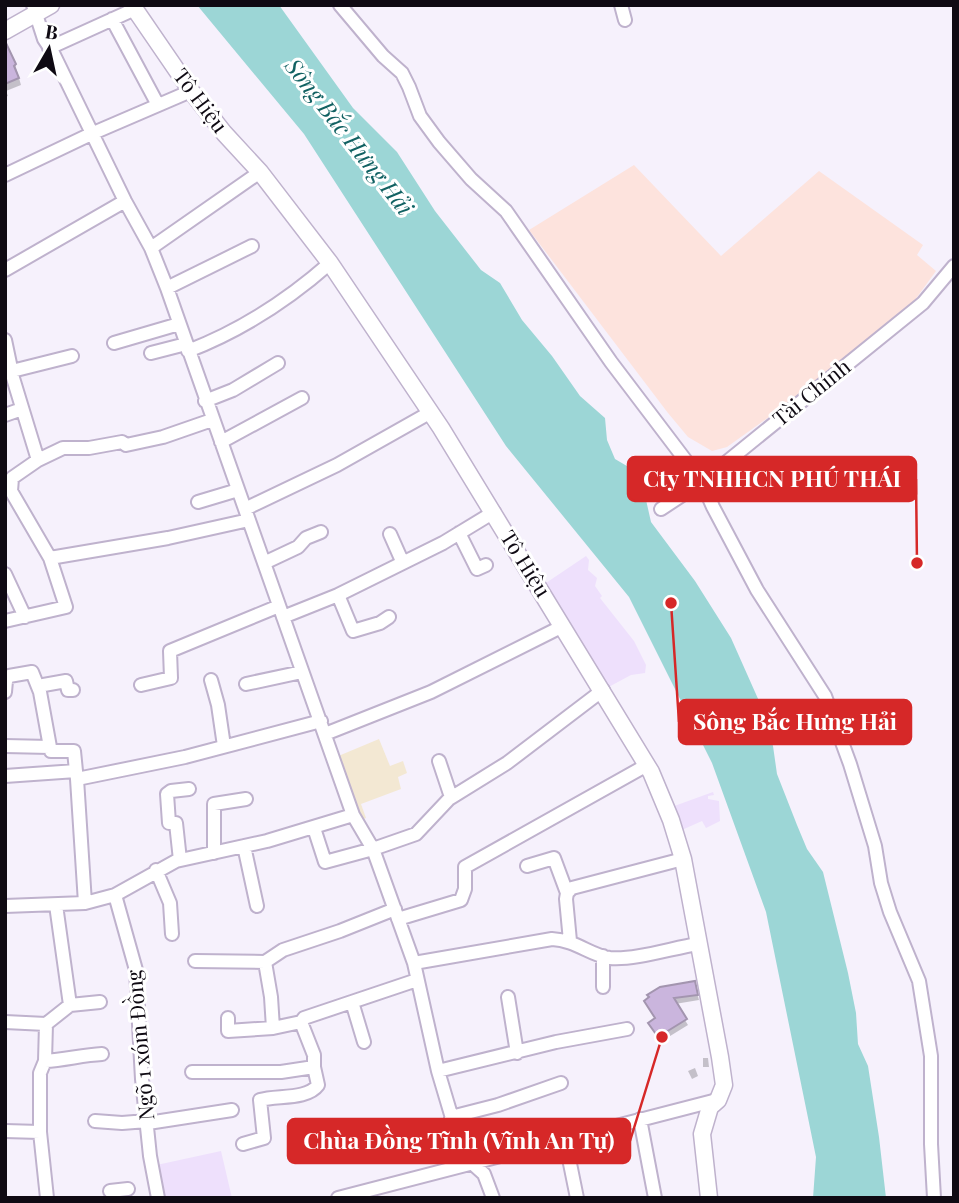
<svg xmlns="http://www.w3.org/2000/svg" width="959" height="1203" font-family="'Playfair Display',serif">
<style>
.commercial{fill:#f3e8d3}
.built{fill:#eee0fc}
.education{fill:#fde3dd}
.water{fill:#9cd6d6}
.shadow{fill:#0003}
.building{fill:#cab5dd;stroke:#a395af;stroke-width:2}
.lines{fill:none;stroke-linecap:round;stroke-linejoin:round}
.minor-casing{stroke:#bfb2cd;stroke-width:16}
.major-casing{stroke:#bfb2cd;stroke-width:19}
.minor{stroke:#fff;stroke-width:12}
.major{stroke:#fff;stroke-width:16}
.labels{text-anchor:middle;stroke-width:6;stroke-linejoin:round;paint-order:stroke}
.street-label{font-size:21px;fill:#0f0a13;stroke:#fff}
.water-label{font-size:23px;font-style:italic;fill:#116162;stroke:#fff}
.leader{fill:none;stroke:#d62828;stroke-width:2.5}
.callout-dot{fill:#d62828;stroke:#fff;stroke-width:2.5}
.callout{fill:#d62828;stroke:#d62828;stroke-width:2.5}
.callout-label{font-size:23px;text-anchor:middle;font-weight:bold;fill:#fff}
</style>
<rect width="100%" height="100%" fill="#f6f1fc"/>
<!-- commercial -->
<path class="commercial" d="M379,739l11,27 13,-5 4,12 -9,4 3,12 -40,15 5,14 -5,2 -25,-63z"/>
<!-- built -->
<path class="built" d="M586,556l3,4 -1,10 9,8 -2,8 7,10 -2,2 34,43 12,24 -1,8 -14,2 -28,15 -63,-103z
M713,792l1,3 -6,1v3l11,2 1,20 -14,7 -4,-7 -27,12 -9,-24z
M221,1151l11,47h-74l-6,-32z"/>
<!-- education -->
<path class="education" d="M634,165l87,91 98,-85 104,74 -6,10 19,16 -24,33 -72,62 -113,81 -15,4 -24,-14 -20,-24 -139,-183z"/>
<!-- water -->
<path class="water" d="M197,5h82l74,103 44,44 38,59 46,59 19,13 22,37 30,36 28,40 25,22 2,22 8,19 17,10 12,22 7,31 44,59 36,57 32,72 10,36 4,28 20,51 10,24 16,23 25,101 8,40 2,31 10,22 11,71 7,61h-73l3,-41 -50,-245 -54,-149 -83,-166 -123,-151 -202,-312z"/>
<!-- shadow -->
<path class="shadow" d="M5,46l8,11 8,28 -15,6 2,5 -3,1z
M694,983l5,17 -24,4 13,21 -26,16 -11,-18 6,-4 -11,-17z
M703,1058h5l1,9h-6z
M695,1068l3,8 -6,3 -4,-8z"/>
<!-- building -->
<path class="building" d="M5,41l11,23 -2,2 5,12 -14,6z
M695,981l3,14 -24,3 13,21 -29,18 -10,-14 7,-5 -11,-17 5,-4 -2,-2 13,-8z"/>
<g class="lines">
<defs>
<path id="minor" d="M33,5l11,34 8,12 73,150 26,47 16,40 186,527 20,34 41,114 24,108 25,84 21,19 9,24
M340,5l43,51 19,17 7,14 11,29 19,26 32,37 35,32 105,151 91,120 11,25 44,83 68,106 25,68 25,82 6,37 9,29 29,69 12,75v88l3,54
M621,5l4,15
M112,19l46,86
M49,48l86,-39
M5,175l86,-41 100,-43
M151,248l109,-76
M5,270l120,-69
M167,288l85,-42
M5,340l8,38 25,82
M114,343l65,-19
M188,351c52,-20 100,-51 142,-88
M151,353l35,-9
M12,371l60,-15
M205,401l28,-11 45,-27
M5,415l17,-6
M221,442l81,-44
M198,502l40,-12
M245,509l92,-44 94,-53
M661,509l41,-27 221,-179 31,-37
M459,533l18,36 9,-4
M390,534l12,27
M50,558l118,-20 81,-18
M264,563l34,-16 8,-9 15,-6
M5,574l20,43
M338,595l15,36 27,-8 9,-6
M283,617l55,-22 105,-52 51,-31
M5,621l61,-14 -16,-49 -39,-67 1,-13 26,-18 25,-12h26l33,-6 4,3 37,-8 49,-17
M211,680l7,25 6,41
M246,684l56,-12
M141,685l30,-7 -1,-27 109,-45
M38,686l28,-5 2,9h5
M5,692l1,-11 3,-5 23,-4 8,20 10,55
M325,734l106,-42 132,-66
M5,746l45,1 1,4h23l2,20
M439,761l12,36
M5,776l71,-5 1,8 108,-22 136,-36
M77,779l8,124
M314,828l11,34 48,-13 43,-15 33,-35 58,-36 96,-73
M244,846l13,60
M214,853v-49l32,-5
M180,860l-4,-37h-7l-2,-29 4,-3 18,-2
M527,866l27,-8 13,35
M156,870l14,33 2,31
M115,895l21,75 6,109 8,77 8,42
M5,906l80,-3 30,-8 61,-34 91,-20 86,-26
M398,919l63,-19 4,-11v-22l182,-102
M570,941l-4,-42 1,-6 5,-5 111,-29
M195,961l70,1 18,-12 57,-19 55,-22
M265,962l6,35 2,31
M414,963l138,-24c24,1 39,17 58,19 26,2 62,-10 88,-14
M603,987v-31
M508,997l9,56
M352,1002l12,40
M70,1005l30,-3
M228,1018v13l45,-3 28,-6
M5,1022l41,2
M45,1061c20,-1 37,-6 57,-7
M438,1071l118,-29 71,-13
M192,1072h89l33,-5v-12l-13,-33 3,-4 113,-38
M451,1117l47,-12 63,-22
M640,1119l15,79
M95,1121l27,2 25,-2
M148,1123l84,-13
M5,1131l35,1v-59l5,-12 1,-37 24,-19 -14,-100
M40,1132l7,66
M565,1139l12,59
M243,1144l21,-6 -4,-38c17,-5 47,0 58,-15l-4,-18
M110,1191l18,-2
M338,1198l379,-98"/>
<path id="major" d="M132,5l59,86 33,42 36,39 70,91 111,165 210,344 20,48 12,39 37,198 4,28 -6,15 -8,7 -8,27 7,64
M5,31l46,-26"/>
</defs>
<!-- minor casing -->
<use href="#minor" class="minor-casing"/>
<!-- major casing -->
<use href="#major" class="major-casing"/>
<!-- minor -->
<use href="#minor" class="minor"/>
<!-- major -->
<use href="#major" class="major"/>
</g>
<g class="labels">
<!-- street labels -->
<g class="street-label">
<text transform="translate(200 101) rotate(53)" y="7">Tô Hiệu</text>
<text transform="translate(812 393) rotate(-39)" y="7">Tài Chính</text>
<text transform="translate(525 564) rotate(58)" y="7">Tô Hiệu</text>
<text transform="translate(141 1045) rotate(-95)" y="7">Ngõ 1 xóm Đồng</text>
</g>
<!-- water labels -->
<g class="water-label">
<text transform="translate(349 137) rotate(52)" y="8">Sông Bắc Hưng Hải</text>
</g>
</g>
<!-- callouts -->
<path class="leader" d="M917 563L916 479M671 603L679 722M662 1037L630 1141"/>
<g class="callout-dot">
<circle cx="917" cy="563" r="7"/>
<circle cx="671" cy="603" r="7"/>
<circle cx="662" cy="1037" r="7"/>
</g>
<g class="callout">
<rect x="628" y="457" width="288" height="44" rx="7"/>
<rect x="679" y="700" width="232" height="44" rx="7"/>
<rect x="288" y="1119" width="342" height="44" rx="7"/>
</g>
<g class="callout-label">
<text x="772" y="487">Cty TNHHCN PHÚ THÁI</text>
<text x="795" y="730">Sông Bắc Hưng Hải</text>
<text x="459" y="1149">Chùa Đồng Tĩnh (Vĩnh An Tự)</text>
</g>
<!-- border -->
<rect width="959" height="1203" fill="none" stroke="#0f0a13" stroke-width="14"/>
<!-- north arrow -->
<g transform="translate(49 49) rotate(9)" stroke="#ffffff" stroke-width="5" paint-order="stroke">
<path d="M0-5L12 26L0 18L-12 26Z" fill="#0f0a13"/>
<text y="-10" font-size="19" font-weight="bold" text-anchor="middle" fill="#0f0a13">B</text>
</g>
</svg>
